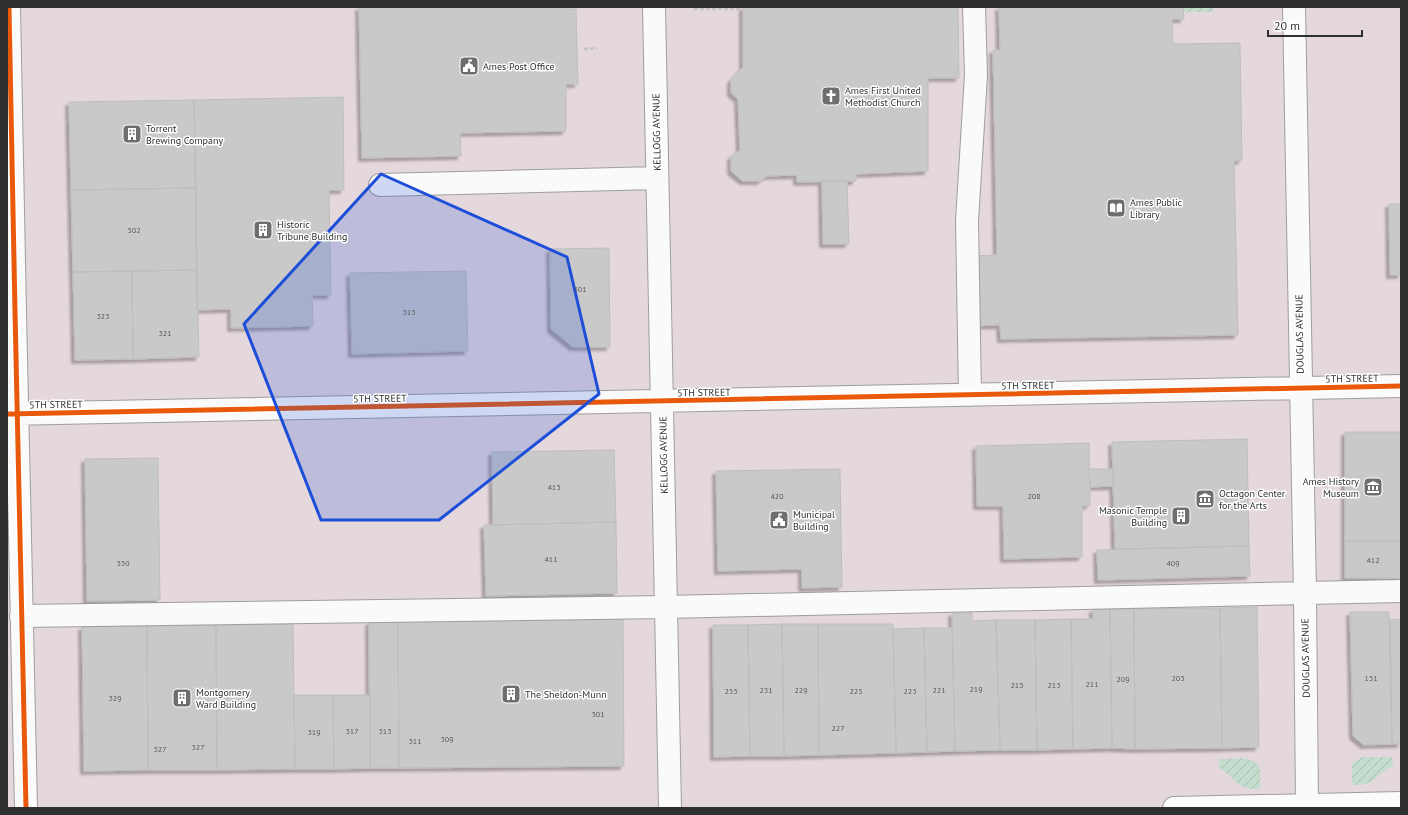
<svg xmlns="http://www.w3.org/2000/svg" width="1408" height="815" font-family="'PT Sans',sans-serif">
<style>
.commercial{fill:#e5d8dc}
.garden{fill:url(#garden-furrows)}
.building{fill:#c9c9ca;stroke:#bebebf;filter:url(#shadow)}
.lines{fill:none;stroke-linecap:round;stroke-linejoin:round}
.minor-casing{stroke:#9d9e9f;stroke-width:24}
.path{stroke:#c2c2c3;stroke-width:2.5;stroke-dasharray:4 2;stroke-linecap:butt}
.minor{stroke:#fafafb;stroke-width:22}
.cycleway-casing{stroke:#fff;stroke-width:8}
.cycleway{stroke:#e8590c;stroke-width:5}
.marked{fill:#1d4ed8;fill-opacity:0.2;stroke:#1d4ed8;stroke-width:3;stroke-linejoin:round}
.labels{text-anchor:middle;stroke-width:3;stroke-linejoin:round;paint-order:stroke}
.number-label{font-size:8px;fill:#565758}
.poi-label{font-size:10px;fill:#2f3031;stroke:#fff;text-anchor:start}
.street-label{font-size:10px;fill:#2f3031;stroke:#fff}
</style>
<defs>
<pattern id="garden-furrows" width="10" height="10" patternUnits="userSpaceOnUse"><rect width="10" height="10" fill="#c3dcce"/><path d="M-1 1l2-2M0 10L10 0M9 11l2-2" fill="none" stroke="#a8bdb1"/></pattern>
<filter id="shadow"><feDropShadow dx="-3.5" dy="3.5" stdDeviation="1" flood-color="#0004"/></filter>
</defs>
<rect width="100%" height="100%" fill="#e0e1e3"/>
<!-- commercial -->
<path class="commercial" d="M7,7h1394v801h-1394z"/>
<!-- garden -->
<path class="garden" d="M1183,7h30v5h-30z
M1362,757h30l1,9c-8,3 -12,8 -19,14 -6,5 -14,5 -22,5v-22z
M1220,759c12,0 35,-5 40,10 1,6 0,14 0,20 -25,1 -22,-10 -41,-21z"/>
<!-- building -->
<path class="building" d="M359,7h206v2h11l2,75h-12v47l-106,2 1,23 -99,2z
M743,7h215l1,71h-31v93l-72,3v7l-59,1v-7l-30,1 -7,5h-17l-12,-10v-14l9,-7 -2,-51 -7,-6v-13l12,-13z
M999,7h184l1,12h-12l1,25 67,-1 2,117 -8,1 4,174 -237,4 -1,-14 -28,1 -2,-70 27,-1 -4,-205h7z
M343,97l1,93h-15l2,105h-19l1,31 -82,2v-19l-34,1 -3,-210z
M194,100l2,88 -125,2 -2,-88z
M822,181h25l2,63h-26z
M196,188l1,82 -124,2 -2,-82z
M1389,204h12v71h-11z
M609,248l1,99h-37l-22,-18 -1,-80z
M197,270l2,87 -66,2 -1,-88z
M132,271l1,88 -58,1 -2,-88z
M466,271l2,80 -116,3 -2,-81z
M1345,432h56v109h-56z
M1247,439l2,107 -134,3 -3,-107z
M1089,443l1,62 -8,1v51l-78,2 -1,-53h-26l-1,-60z
M614,450l2,72 -123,3 -1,-73z
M158,458l2,142 -73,1 -2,-142z
M840,469l2,118 -40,1v-19l-84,2 -2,-100z
M1089,469h24l1,17 -24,1z
M616,522l1,71 -131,3 -2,-71z
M1345,541h56v37h-56z
M1249,546l1,30 -152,4 -1,-30z
M1257,607l2,140 -37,1 -2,-140z
M1220,608l2,140 -87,1 -1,-140z
M1093,609h17l2,139 -39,1 -2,-130h22z
M1110,609h24l1,140 -23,-1z
M1350,612h39l3,132 -28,1 -11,-9z
M952,613h20v8l24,-1 4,130 -45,1z
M623,619l1,147 -225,2 -1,-147z
M1071,619l2,130 -36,1 -2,-130z
M1401,619v125h-9l-2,-124z
M996,620h39l2,130h-37z
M398,621l1,147h-29l-1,-146z
M293,624l2,145 -78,1 -1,-145z
M782,624h36l1,131 -35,1z
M782,624l2,132h-34l-2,-131z
M818,624h75l3,129 -77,2z
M216,625l1,145h-69l-1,-144z
M713,625h35l2,131 -36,1z
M102,626h45l1,144 -64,1 -2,-144z
M924,628l3,124 -31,1 -3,-124z
M924,628h28l3,123 -28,1z
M294,695h39l1,74h-39z
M333,695h37v73l-36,1z"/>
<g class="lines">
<defs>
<path id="minor" d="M9,7c6,267 9,534 17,801
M654,7l16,801
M1294,7l11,587 2,211
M380,185l277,-7
M970,395l-3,-174 9,-146 -2,-68
M7,414l1394,-28
M21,616l645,-9 735,-16
M1174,808l227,-5"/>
</defs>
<!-- minor casing -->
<use href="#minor" class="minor-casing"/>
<!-- path -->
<path class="path" d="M694,9h49
M584,49l13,-1"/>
<!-- minor -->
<use href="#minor" class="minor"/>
<defs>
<path id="cycleway" d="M9,7c6,267 9,534 17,801
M7,414l1394,-28"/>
</defs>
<!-- cycleway casing -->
<use href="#cycleway" class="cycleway-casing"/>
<!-- cycleway -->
<use href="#cycleway" class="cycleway"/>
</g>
<!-- marked area -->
<path class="marked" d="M381,174l186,83 32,137 -160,126h-118l-77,-196z"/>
<!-- icons -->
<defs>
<symbol id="civic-square" viewBox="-11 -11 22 22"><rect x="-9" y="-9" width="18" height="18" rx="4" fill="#6d6e6f" stroke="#fff"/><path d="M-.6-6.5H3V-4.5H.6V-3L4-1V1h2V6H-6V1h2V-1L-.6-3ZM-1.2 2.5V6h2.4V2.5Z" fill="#fff"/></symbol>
<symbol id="church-square" viewBox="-11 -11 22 22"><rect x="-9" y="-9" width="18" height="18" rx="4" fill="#6d6e6f" stroke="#fff"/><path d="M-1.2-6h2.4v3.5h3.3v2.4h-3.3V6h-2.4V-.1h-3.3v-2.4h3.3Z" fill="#fff"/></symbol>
<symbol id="building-square" viewBox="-11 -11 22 22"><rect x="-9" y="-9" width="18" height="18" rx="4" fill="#6d6e6f" stroke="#fff"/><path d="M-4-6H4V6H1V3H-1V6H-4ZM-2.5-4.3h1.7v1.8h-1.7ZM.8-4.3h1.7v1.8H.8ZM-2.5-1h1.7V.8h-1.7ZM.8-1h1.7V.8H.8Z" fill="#fff"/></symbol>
<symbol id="library-square" viewBox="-11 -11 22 22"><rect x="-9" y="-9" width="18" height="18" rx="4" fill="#6d6e6f" stroke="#fff"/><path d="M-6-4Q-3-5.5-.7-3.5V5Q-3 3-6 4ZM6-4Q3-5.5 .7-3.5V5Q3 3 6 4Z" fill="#fff"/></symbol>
<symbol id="museum-square" viewBox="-11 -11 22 22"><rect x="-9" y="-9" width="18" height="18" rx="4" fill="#6d6e6f" stroke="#fff"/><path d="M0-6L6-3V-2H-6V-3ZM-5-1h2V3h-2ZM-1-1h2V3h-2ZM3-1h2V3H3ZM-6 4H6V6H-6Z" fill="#fff"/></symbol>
</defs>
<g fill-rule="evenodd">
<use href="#civic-square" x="458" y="55" width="22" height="22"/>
<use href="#church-square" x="820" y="85" width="22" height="22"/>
<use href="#building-square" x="121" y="123" width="22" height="22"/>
<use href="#library-square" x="1105" y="197" width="22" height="22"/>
<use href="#building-square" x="252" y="219" width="22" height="22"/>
<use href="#museum-square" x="1362" y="476" width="22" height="22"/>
<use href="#museum-square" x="1194" y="488" width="22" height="22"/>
<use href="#building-square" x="1170" y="505" width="22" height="22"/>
<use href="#civic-square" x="768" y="509" width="22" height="22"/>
<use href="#building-square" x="500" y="683" width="22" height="22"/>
<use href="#building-square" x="171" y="687" width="22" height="22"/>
</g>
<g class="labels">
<!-- number labels -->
<g class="number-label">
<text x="134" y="233">502</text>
<text x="580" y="292">301</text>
<text x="409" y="315">313</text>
<text x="103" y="319">323</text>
<text x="165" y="336">321</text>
<text x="554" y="490">413</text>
<text x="777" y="499">420</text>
<text x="1034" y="499">208</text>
<text x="551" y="562">411</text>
<text x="1373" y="563">412</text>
<text x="123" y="566">330</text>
<text x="1173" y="566">409</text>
<text x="1178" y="681">203</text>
<text x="1371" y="681">131</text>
<text x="1123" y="682">209</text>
<text x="1092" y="687">211</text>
<text x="1017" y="688">215</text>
<text x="1054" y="688">213</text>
<text x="976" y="692">219</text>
<text x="766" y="693">231</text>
<text x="801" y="693">229</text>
<text x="939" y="693">221</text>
<text x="731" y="694">233</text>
<text x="856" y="694">225</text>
<text x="910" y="694">223</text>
<text x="115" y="701">329</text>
<text x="598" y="717">301</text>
<text x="838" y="731">227</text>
<text x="352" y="734">317</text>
<text x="385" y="734">313</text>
<text x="314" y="735">319</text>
<text x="447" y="742">309</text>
<text x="415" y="744">311</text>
<text x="198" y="750">327</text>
<text x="160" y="752">327</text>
</g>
<!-- poi labels -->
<g class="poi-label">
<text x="483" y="70">Ames Post Office</text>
<text x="845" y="94">Ames First United<tspan x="845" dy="12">Methodist Church</tspan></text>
<text x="146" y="132">Torrent<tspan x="146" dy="12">Brewing Company</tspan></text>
<text x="1130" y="206">Ames Public<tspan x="1130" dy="12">Library</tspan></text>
<text x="277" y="228">Historic<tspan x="277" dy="12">Tribune Building</tspan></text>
<text x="1359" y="485" text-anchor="end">Ames History<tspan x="1359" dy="12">Museum</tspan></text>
<text x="1219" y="497">Octagon Center<tspan x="1219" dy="12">for the Arts</tspan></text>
<text x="1167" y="514" text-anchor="end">Masonic Temple<tspan x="1167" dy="12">Building</tspan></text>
<text x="793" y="518">Municipal<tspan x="793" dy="12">Building</tspan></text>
<text x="196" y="696">Montgomery<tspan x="196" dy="12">Ward Building</tspan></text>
<text x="525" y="698">The Sheldon-Munn</text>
</g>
<!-- street labels -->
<g class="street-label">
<text transform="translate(656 132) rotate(-91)" y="4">KELLOGG AVENUE</text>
<text transform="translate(1299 334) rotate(-91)" y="4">DOUGLAS AVENUE</text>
<text transform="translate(1352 378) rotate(-1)" y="4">5TH STREET</text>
<text transform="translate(1028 385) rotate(-1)" y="4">5TH STREET</text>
<text transform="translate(704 392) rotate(-1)" y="4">5TH STREET</text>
<text transform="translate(380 398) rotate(-1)" y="4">5TH STREET</text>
<text transform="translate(56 404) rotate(-1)" y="4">5TH STREET</text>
<text transform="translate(663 455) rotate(-91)" y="4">KELLOGG AVENUE</text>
<text transform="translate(1305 658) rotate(-91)" y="4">DOUGLAS AVENUE</text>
</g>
</g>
<!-- border -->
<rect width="1408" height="815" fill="none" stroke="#2f3031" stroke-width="16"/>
<!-- scale -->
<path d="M1268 30v6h94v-6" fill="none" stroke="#2f3031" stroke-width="2"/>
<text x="1274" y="30" font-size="12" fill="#2f3031" stroke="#ffffff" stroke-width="3" paint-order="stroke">20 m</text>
</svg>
